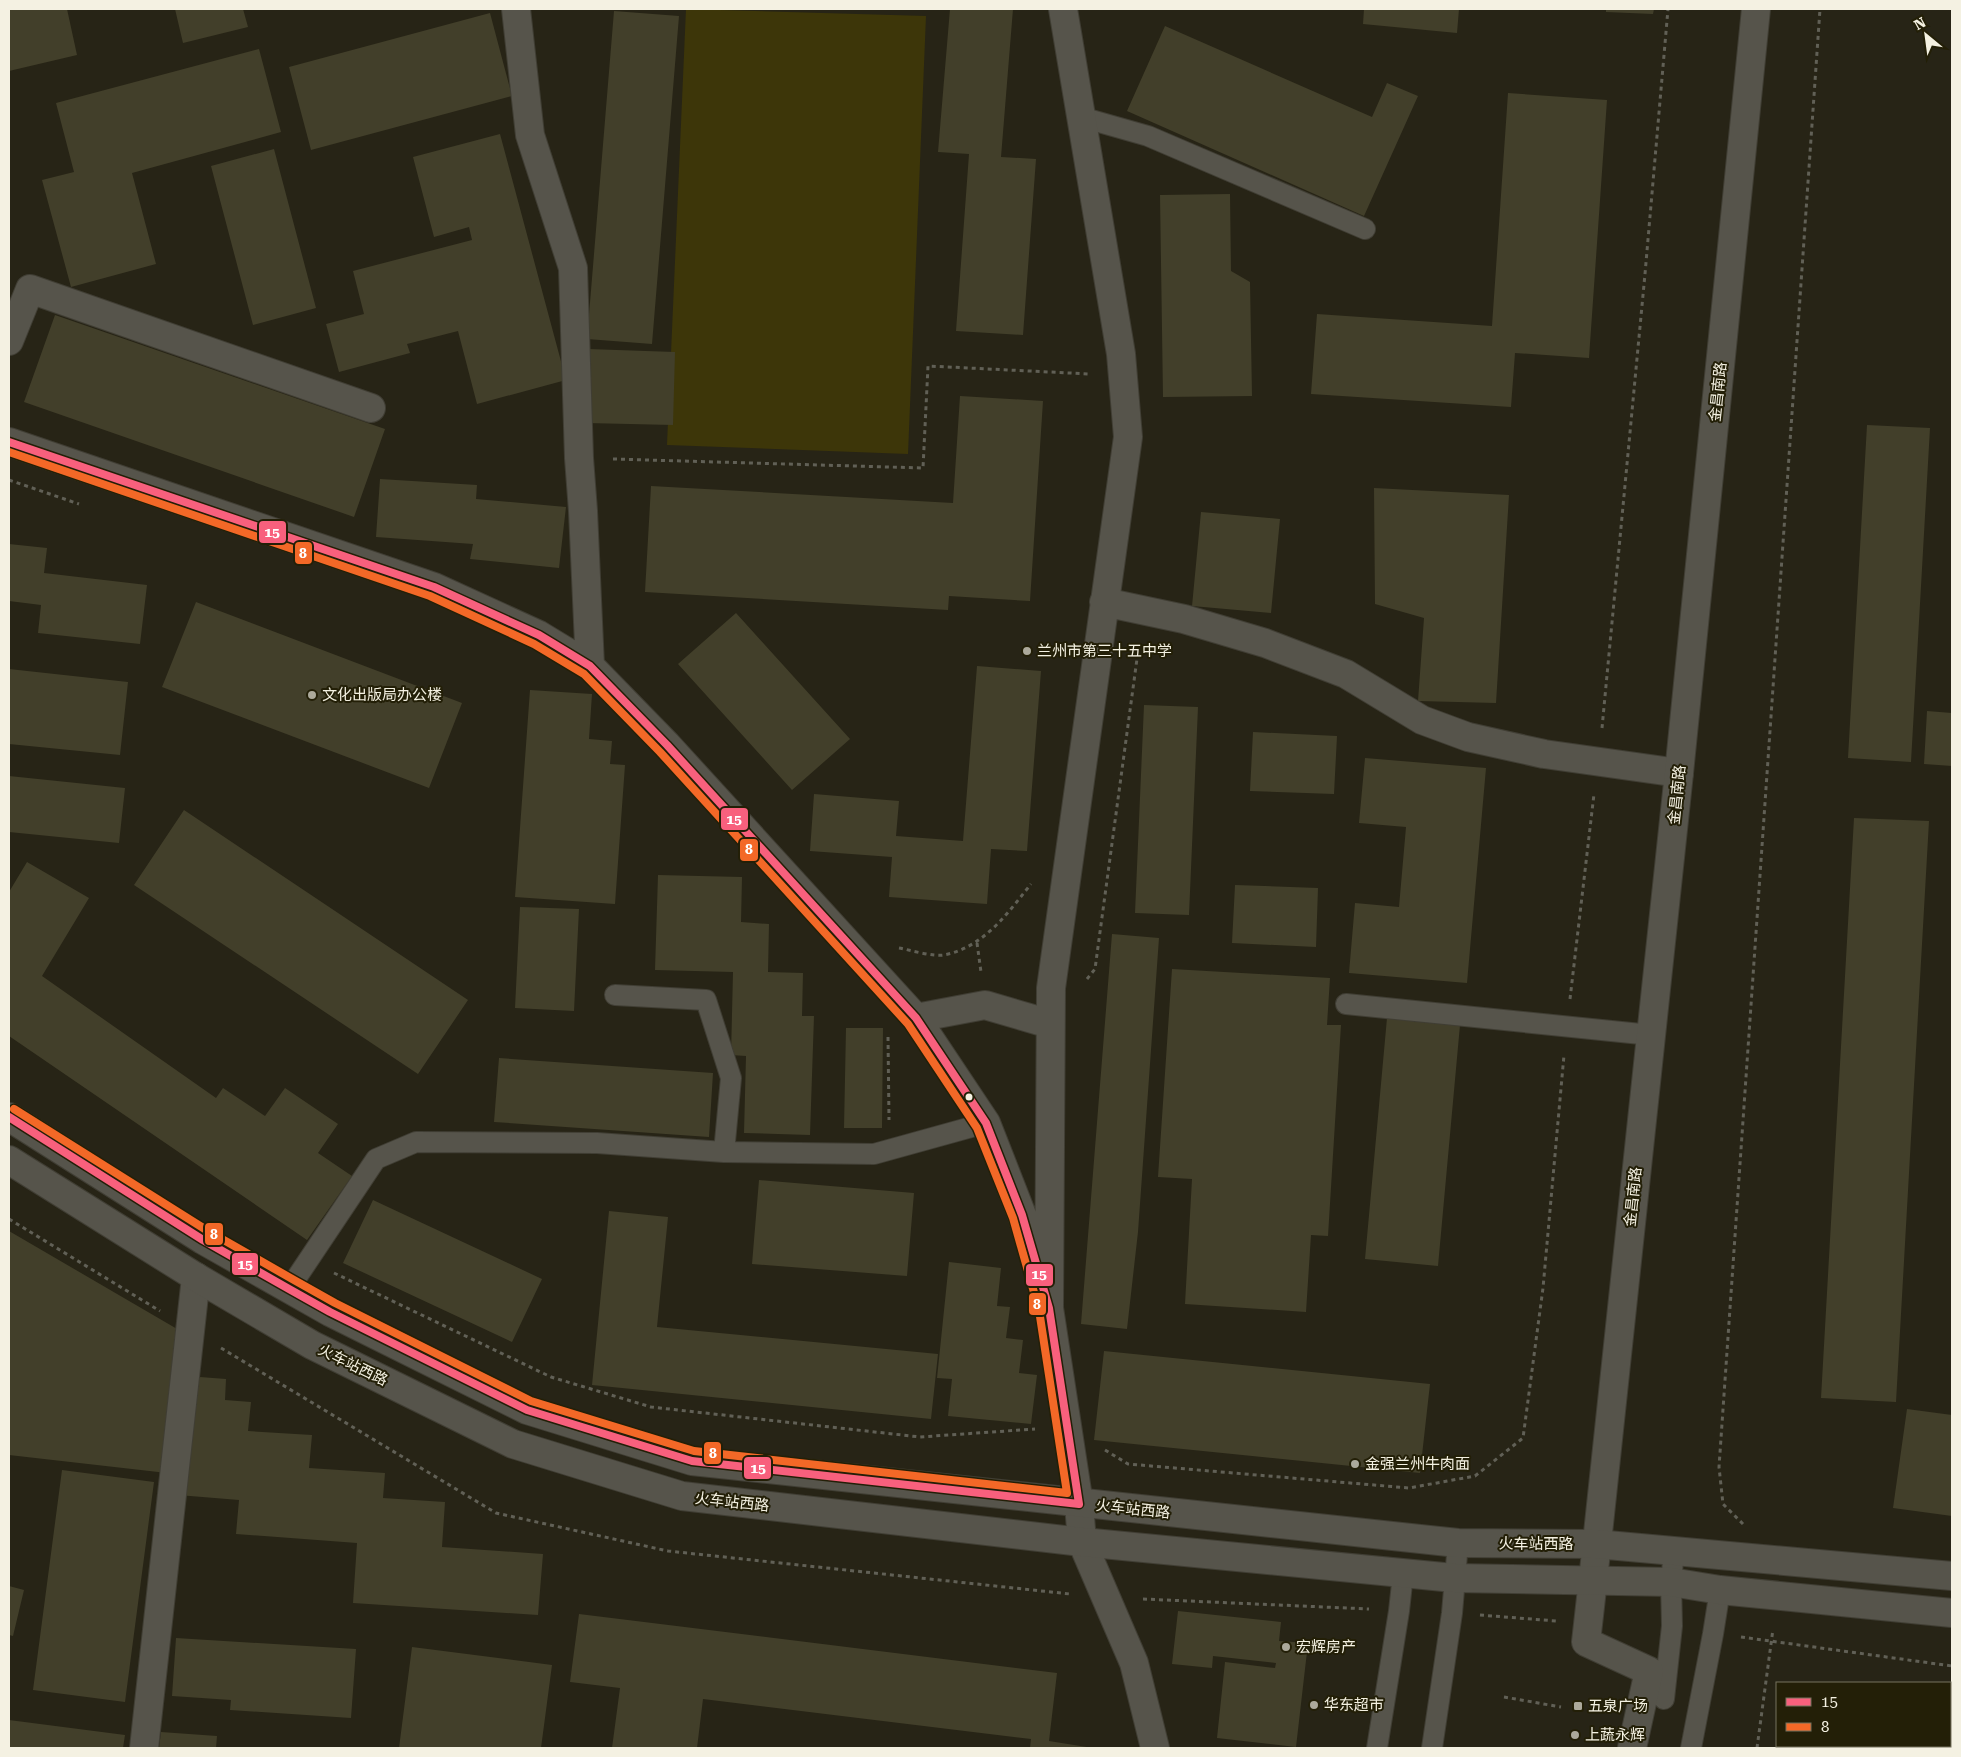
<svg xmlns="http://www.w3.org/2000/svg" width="1961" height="1757" font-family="'Roboto Serif','Noto Sans SC',serif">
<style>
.green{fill:#3d3609}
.building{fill:#423f2a}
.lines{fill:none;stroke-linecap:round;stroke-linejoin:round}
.service-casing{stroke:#403e34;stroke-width:22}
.pedestrian-casing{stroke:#403e34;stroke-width:30}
.minor-casing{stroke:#403e34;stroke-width:30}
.tertiary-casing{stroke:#403e34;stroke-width:30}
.secondary-casing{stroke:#403e34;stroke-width:30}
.path{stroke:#616056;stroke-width:3;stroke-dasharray:4 4;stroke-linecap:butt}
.service{stroke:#56544b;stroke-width:20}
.pedestrian{stroke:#56544b;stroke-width:28}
.minor{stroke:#56544b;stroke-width:28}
.tertiary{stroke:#56544b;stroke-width:28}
.secondary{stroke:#56544b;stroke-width:28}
.bus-1-casing{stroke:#231f07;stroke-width:11}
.bus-2-casing{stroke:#231f07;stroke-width:11}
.bus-1{stroke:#f8607d;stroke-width:8}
.bus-2{stroke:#f36827;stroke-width:8}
.poi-dot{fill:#aca99b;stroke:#231f07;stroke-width:2}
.bus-dot{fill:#f4f1e2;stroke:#231f07;stroke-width:2}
.labels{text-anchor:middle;stroke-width:4;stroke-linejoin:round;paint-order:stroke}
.street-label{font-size:15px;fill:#f4f1e2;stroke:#231f07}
.poi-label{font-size:15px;fill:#f4f1e2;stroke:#231f07;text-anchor:start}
.line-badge{stroke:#231f07;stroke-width:2}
.badge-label{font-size:14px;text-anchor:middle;font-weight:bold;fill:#fff}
</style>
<rect width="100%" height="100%" fill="#272416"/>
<!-- green -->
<path class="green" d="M686,9l240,7 -18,438 -241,-9z"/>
<!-- building -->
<path class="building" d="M9,9h58l10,46 -68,16z
M175,9h68l5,18 -65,16z
M950,9h63l-12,148 35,2 -13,176 -67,-4 13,-177 -31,-2z
M1364,9h95l-2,24 -94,-9z
M1606,9h48l-1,5 -47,-2z
M614,11l65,5 -27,328 -65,-5z
M490,13l22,83 -201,54 -22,-83z
M1165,26l207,91 15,-34 31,13 -54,120 -237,-105z
M259,49l22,83 -149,41 24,91 -85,23 -29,-107 32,-8 -18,-69z
M1508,93l99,7 -18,258 -74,-5 -4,54 -200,-13 6,-80 175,12z
M500,134l66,246 -89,24 -19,-73 -51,13 3,9 -71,19 -13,-48 38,-10 -11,-43 119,-31 -3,-13 -35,10 -21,-80z
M274,149l42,159 -63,17 -42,-159z
M1230,194l1,77 19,11 2,114 -89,1 -3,-202z
M55,315l330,114 -31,88 -330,-115z
M588,349l87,3 -2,73 -87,-2z
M960,396l83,5 -13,200 -81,-5 -1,14 -303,-18 6,-106 302,17z
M1867,425l63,3 -19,334 -63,-4z
M380,479l97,6 -1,14 90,8 -7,61 -89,-9 3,-15 -97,-7z
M1374,488l135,7 -13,208 -78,-2 6,-83 -49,-14z
M1201,512l79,7 -9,94 -79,-7z
M9,544l38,4 -3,25 103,12 -7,59 -102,-11 3,-28 -32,-4z
M196,602l266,101 -33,85 -267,-101z
M736,613l114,126 -58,51 -114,-126z
M977,666l64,5 -14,180 -36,-2 -4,55 -98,-7 3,-40 -82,-6 4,-57 85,7 -3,35 67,5z
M9,669l119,13 -8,73 -111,-11z
M530,690l62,4 -3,45 23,2 -2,23 15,1 -10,139 -100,-7z
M1144,705l54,2 -9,208 -54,-2z
M1927,711l25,2v53l-28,-2z
M1253,732l84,4 -3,58 -84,-3z
M1365,758l121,10 -19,215 -118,-10 6,-70 44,4 7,-80 -47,-4z
M9,776l116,12 -6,55 -110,-11z
M184,810l284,190 -50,74 -284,-189z
M1854,818l75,3 -33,581 -75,-4z
M27,862l62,36 -47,78 174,122 7,-10 42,28 20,-28 53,36 -20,29 34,23 -45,64 -298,-204v-144z
M658,875l84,2 -1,45 28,2 -1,48 35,1 -1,43h12l-4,119 -66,-2 2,-77 -15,-1 2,-83 -78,-2z
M1235,885l83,3 -2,59 -84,-4z
M520,907l59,2 -5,102 -59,-3z
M1112,934l47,4 -21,294 -11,97 -46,-5z
M1172,969l158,9 -3,47h14l-13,211 -17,-1 -5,77 -121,-8 7,-125 -34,-2z
M1387,1018l73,7 -22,241 -73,-7z
M846,1028h37l-1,100h-38z
M499,1058l214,15 -4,64 -215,-15z
M759,1180l155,13 -7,83 -155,-12z
M373,1200l169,79 -30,63 -169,-79z
M609,1211l59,6 -11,110 281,27 -7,65 -339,-34z
M9,1231l175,102 -17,140 -158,-18z
M949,1262l52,6 -4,38 13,1 -4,31 17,2 -4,33 18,2 -6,49 -83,-8 4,-37 -15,-1z
M1104,1351l326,33 -10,89 -326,-33z
M187,1376l39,3 -1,21 26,2 -3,29 64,4 -3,33 76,5 -2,25 62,4 -3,45 101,7 -5,61 -185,-12 4,-60 -121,-9 3,-34 -61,-5z
M1907,1409l45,6v101l-59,-8z
M62,1470l92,12 -29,220 -92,-12z
M9,1586l15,4 -11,46 -4,-1z
M1178,1611l103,11 -2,19 29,2 -12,104 -79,-9 8,-76 50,6 1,-5 -63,-7 -1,12 -40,-4z
M579,1614l478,59 -8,68 44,7h-63l1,-9 -328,-40 -6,49h-85l8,-60 -50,-6z
M176,1638l180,11 -5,69 -121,-8 1,-10 -59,-4z
M412,1647l140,18 -11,83h-142z
M9,1720l116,15 -2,13h-114z
M161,1732l56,4 -1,12h-57z
M1790,1746h91v2h-91z"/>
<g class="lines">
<defs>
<path id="service" d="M1081,117l67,19 217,93
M615,995l91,5 25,78 -7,74
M1346,1004l305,31
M289,1289l87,-130 40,-17 181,1 127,9 150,2 112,-31
M1664,1699l8,-73 -1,-44 3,-31
M1377,1748l22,-137 4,-37
M1432,1748l20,-135 6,-70
M1691,1748l22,-114 7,-44"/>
<path id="pedestrian" d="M1593,1580l-7,62 63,29 -17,77"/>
<path id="minor" d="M516,9l14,126 43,133 6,190 4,53 7,155
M1063,9l58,345 7,83 -77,551 -2,320 30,196 3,38 52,121 21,85
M9,341l21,-52 341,119
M9,442l425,145 105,48 51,31 77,79 249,273 70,105 36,92 19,64
M1104,602l80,17 81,24 81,31 76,46 46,17 76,17 135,19
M916,1018l69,-13 65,19
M144,1748l52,-471"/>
<path id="tertiary" d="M1593,1580l86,-807 77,-764"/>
<path id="secondary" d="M9,1117l194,123 127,72 197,98 165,51 766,82 138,1 356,32
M9,1160l187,117 116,68 201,99 169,52 400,46 372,36 217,4 49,8 232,23"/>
</defs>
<!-- service casing -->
<use href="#service" class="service-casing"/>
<!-- pedestrian casing -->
<use href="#pedestrian" class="pedestrian-casing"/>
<!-- minor casing -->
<use href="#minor" class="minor-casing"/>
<!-- tertiary casing -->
<use href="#tertiary" class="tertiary-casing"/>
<!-- secondary casing -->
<use href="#secondary" class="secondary-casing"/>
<!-- path -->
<path class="path" d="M613,459l310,9 5,-102 162,8
M9,480l70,24
M1602,728l43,-454 23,-265
M977,943l4,29
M899,948c11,2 34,9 45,7 40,-8 63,-41 87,-71
M1087,979l8,-10 44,-325
M1570,999l24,-205
M888,1037l1,83
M9,1219l151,92
M334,1273l217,104 100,30 269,30 115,-8
M221,1348l275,165 172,38 402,43
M1105,1450l23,14 281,24 66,-12 48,-38 20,-150 21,-233
M1743,1524l-20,-20 -4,-37 101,-1458
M1143,1599l226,10
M1480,1615l76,6
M1741,1637l211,29
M1504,1697l57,10
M1757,1748l16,-119"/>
<!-- service -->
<use href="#service" class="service"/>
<!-- pedestrian -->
<use href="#pedestrian" class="pedestrian"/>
<!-- minor -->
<use href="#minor" class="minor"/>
<!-- tertiary -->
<use href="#tertiary" class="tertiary"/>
<!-- secondary -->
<use href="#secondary" class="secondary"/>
<defs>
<path id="bus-1" d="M9,442l425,145 105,48 51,31 77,79 249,273 70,105 36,92 27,93 30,196 -387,-43 -165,-51 -197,-98 -41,-23 -86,-49 -194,-123"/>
<path id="bus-2" d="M9,452l421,144 104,48 50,30 76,78 248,272 69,104 36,90 26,92 28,183 -373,-42 -163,-50 -196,-98 -41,-23 -86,-49 -194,-122"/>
</defs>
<!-- bus-1 casing -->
<use href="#bus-1" class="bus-1-casing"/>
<!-- bus-2 casing -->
<use href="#bus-2" class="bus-2-casing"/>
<!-- bus-1 -->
<use href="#bus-1" class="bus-1"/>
<!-- bus-2 -->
<use href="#bus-2" class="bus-2"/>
</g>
<!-- markers -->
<g class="poi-dot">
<circle cx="1027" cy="651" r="5"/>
<circle cx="312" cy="695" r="5"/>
<circle cx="1355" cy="1464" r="5"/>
<circle cx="1286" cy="1647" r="5"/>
<circle cx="1314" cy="1705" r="5"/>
<rect x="1573" y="1701" width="10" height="10" rx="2.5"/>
<circle cx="1575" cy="1735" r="5"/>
</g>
<circle class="bus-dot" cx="969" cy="1097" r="4.5"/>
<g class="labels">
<!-- street labels -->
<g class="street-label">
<text transform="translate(1718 392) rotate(-84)" y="5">金昌南路</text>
<text transform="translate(1677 795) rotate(-84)" y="5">金昌南路</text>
<text transform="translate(1633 1197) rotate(-84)" y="5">金昌南路</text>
<text transform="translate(353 1365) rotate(26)" y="5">火车站西路</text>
<text transform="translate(732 1502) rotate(6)" y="5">火车站西路</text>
<text transform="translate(1133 1509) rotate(6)" y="5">火车站西路</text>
<text x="1536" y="1549">火车站西路</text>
</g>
<!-- poi labels -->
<g class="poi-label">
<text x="1037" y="656">兰州市第三十五中学</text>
<text x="322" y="700">文化出版局办公楼</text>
<text x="1365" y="1469">金强兰州牛肉面</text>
<text x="1296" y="1652">宏辉房产</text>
<text x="1324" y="1710">华东超市</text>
<text x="1588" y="1711">五泉广场</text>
<text x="1585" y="1740">上蔬永辉</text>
</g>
</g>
<g class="line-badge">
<rect x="258" y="520" width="29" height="24" rx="5" fill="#f8607d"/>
<rect x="294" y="541" width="19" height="24" rx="5" fill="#f36827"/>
<rect x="720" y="807" width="29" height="24" rx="5" fill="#f8607d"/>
<rect x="739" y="838" width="20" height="24" rx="5" fill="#f36827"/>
<rect x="204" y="1222" width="20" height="24" rx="5" fill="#f36827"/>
<rect x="231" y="1252" width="28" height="24" rx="5" fill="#f8607d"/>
<rect x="1025" y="1263" width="29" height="24" rx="5" fill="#f8607d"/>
<rect x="1028" y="1292" width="19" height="24" rx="5" fill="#f36827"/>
<rect x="703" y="1441" width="19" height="24" rx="5" fill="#f36827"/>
<rect x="743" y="1456" width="29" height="24" rx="5" fill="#f8607d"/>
</g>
<g class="badge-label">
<text x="272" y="537">15</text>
<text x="303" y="558">8</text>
<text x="734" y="824">15</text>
<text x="749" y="854">8</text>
<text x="214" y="1239">8</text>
<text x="245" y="1269">15</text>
<text x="1039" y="1279">15</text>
<text x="1037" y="1309">8</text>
<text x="713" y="1458">8</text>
<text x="758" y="1473">15</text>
</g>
<!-- border -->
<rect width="1961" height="1757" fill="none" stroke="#f4f1e2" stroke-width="20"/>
<!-- legend -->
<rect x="1776" y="1682" width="175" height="65" fill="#231f07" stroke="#77735f"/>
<rect x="1786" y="1698" width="25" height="8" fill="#f8607d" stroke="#77735f"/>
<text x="1821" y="1707" font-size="15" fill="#f4f1e2">15</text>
<rect x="1786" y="1723" width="25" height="8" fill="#f36827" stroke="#77735f"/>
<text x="1821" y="1732" font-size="15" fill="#f4f1e2">8</text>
<!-- north arrow -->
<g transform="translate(1926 35) rotate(331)" stroke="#231f07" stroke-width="4" paint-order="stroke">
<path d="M0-4L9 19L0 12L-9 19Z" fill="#f4f1e2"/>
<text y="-8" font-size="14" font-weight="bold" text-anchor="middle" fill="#f4f1e2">N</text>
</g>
</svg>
